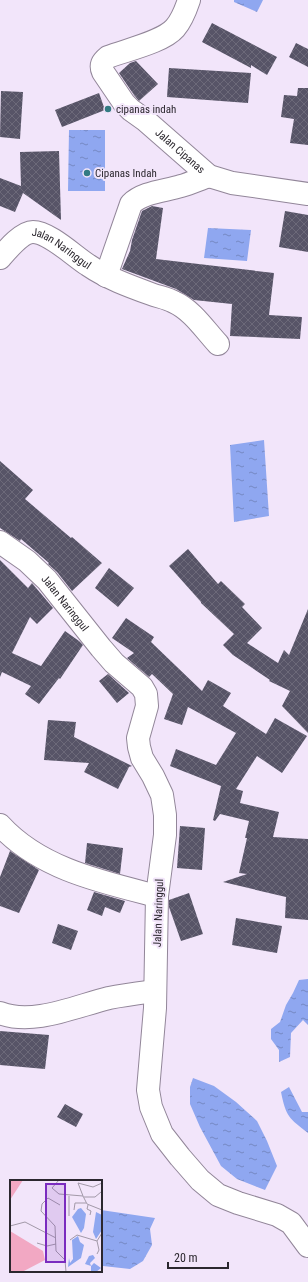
<svg xmlns="http://www.w3.org/2000/svg" width="308" height="1282" font-family="'Roboto Condensed',sans-serif">
<style>
.water{fill:url(#water-ripples)}
.building{fill:url(#building-cross-hatch)}
.lines{fill:none;stroke-linecap:round;stroke-linejoin:round}
.minor-casing{stroke:#928699;stroke-width:24}
.minor{stroke:#fff;stroke-width:22}
.poi-dot{fill:#337b83;stroke:#f2e5fa;stroke-width:1.5}
.labels{text-anchor:middle;stroke-width:4;stroke-linejoin:round;paint-order:stroke}
.poi-label{font-size:11px;fill:#2b272e;stroke:#f2e5fa;text-anchor:start}
.street-label{font-size:11px;fill:#2b272e;stroke:#f2e5fa}
.inset-road{fill:none;stroke:#a299a8;stroke-width:1}
.view{fill:#7b2cbf;fill-opacity:0.15;stroke:#7b2cbf;stroke-width:2}
.inset-edge{fill:none;stroke:#2b272e;stroke-width:2}
</style>
<defs>
<pattern id="water-ripples" width="26" height="14" patternUnits="userSpaceOnUse"><rect width="26" height="14" fill="#8fa7f0"/><path d="M2 4q2-2 4 0t4 0M15 11q2-2 4 0t4 0" fill="none" stroke="#7588c3"/></pattern>
<pattern id="building-cross-hatch" width="8" height="8" patternUnits="userSpaceOnUse"><rect width="8" height="8" fill="#575467"/><path d="M0 0l8 8M0 8l8-8" fill="none" stroke="#6c6979"/></pattern>
</defs>
<rect width="100%" height="100%" fill="#f2e5fa"/>
<!-- water -->
<path class="water" d="M234,0h29l-6,12 -23,-10z
M69,130h36v61h-37z
M208,228l43,2 -4,31 -43,-3z
M264,440l5,76 -35,6 -4,-77z
M308,979v46l-5,-5 -12,13 -1,24 -11,5v-12l-8,-11v-10l9,-7 6,-17 7,-12 6,-13z
M193,1078l21,8 22,16 21,19 10,20 10,25 -12,24 -28,-11 -16,-13 -21,-39 -10,-23v-17z
M289,1087l13,25h6v21c-19,-15 -22,-16 -27,-41z
M101,1210l54,8 -5,11 2,16 -9,16 -13,8 -27,-3 -2,-4z"/>
<!-- building -->
<path class="building" d="M212,23l65,34 -10,18 -16,-10v3l-49,-26z
M296,43l12,6v18l-19,-10z
M136,61l22,23 -19,17 -5,-6 -15,-22 11,-10z
M169,68l82,5 -3,30 -81,-6z
M298,88h10v57l-18,-2 4,-24 -13,-2 3,-22 13,1z
M1,91l22,1 -3,47 -20,-2z
M99,93l6,17 -43,17 -7,-17z
M59,151l2,69 -38,-27 -8,19 -15,-6v-28l21,8 -1,-34z
M152,206l11,2 -7,51 118,14 -5,42 33,2 -2,22 -70,-3 2,-32 -38,-4 -18,-11 -54,-20 8,-18 2,-11 10,-29z
M285,211l23,4v37l-29,-5z
M0,461l33,29 -8,9 46,39 1,-1 30,26 -30,28 -15,-19 -9,-8 1,-1 -28,-24 -1,2 -20,-13z
M188,549l30,35 3,-3 24,23 -3,3 20,21 -15,15 31,20 6,-13 5,5 19,-46v124l-26,-27 8,-15 -21,-10 1,-1 -37,-25 -10,-10 11,-11 -33,-31v-1l-32,-36z
M0,560l28,28 4,-5 21,25 -16,16 -7,-7 -18,36 29,13 24,-35 14,10 4,4 -23,34 -1,-1 -20,26 -14,-10 6,-8 -29,-14 -2,5z
M109,568l25,20 -16,19 -23,-19z
M126,618l28,19 -3,5 51,49 6,-11 23,13 -8,13 43,28 9,-16 32,18 -25,37 -25,-17 -21,33 7,2 -3,12 39,9 -6,25 35,2v81l-23,-2 1,-21 -63,-15 24,-8 -8,-1 8,-35h-2l4,-17 -29,-7 -5,7 -2,-1 8,-34 -51,-20 6,-17 40,16 20,-32 -48,-26 -6,18 -18,-6 9,-25 -21,-20 -3,3 -22,-19 7,-5 -22,-15z
M108,674l21,19 -12,10 -18,-22z
M48,720l28,2 -2,15 58,29 -3,1 -11,22 -34,-17 5,-9 -45,-3z
M180,826l25,2 -3,42 -25,-2z
M87,843l36,5 -3,26 -35,-11z
M10,851l29,19 -20,43 -19,-7v-29z
M94,892l31,9 -5,12 -15,-6 -3,9 -15,-6z
M189,893l14,41 -22,7 -12,-34v-7z
M236,918l46,8 -5,27 -45,-8z
M58,924l20,7 -7,19 -19,-7z
M0,1031l49,4 -4,34 -45,-4z
M65,1104l18,10 -7,13 -19,-10z"/>
<g class="lines">
<defs>
<g id="minor">
<path id="s1" d="M189,0c-3,9 -7,20 -14,28 -12,14 -49,22 -67,29 -6,5 -8,8 -5,15l21,31 7,7 14,10 64,56 23,7 76,11"/>
<path id="s2" d="M0,258c7,-8 22,-26 33,-26 16,0 41,24 55,33 19,13 41,21 63,29 8,3 16,4 23,8 18,8 31,28 44,42"/>
<path d="M106,276l25,-72c12,-12 34,-13 50,-18 10,-3 19,-7 28,-10"/>
<path id="s3" d="M0,542l27,19 20,19 54,68 13,15 28,24 4,7 1,12 -9,32 1,9 3,11 11,18 9,19 3,20v20l-8,61 -2,112 -7,82 3,17 11,27 18,23 20,23 18,15 20,8 39,12 14,8 17,23"/>
<path d="M0,825c40,44 102,57 157,71"/>
<path d="M0,1013c33,13 76,-7 109,-15 15,-3 31,-5 46,-7"/>
</g>
</defs>
<!-- minor casing -->
<use href="#minor" class="minor-casing"/>
<!-- minor -->
<use href="#minor" class="minor"/>
</g>
<!-- markers -->
<g class="poi-dot">
<circle cx="108" cy="109" r="4"/>
<circle cx="87" cy="173" r="4"/>
</g>
<g class="labels">
<!-- poi labels -->
<g class="poi-label">
<text x="116" y="113">cipanas indah</text>
<text x="95" y="177">Cipanas Indah</text>
</g>
<!-- street labels -->
<g class="street-label">
<text dy="4" stroke="none"><textPath href="#s1" startOffset="234">Jalan Cipanas</textPath></text>
<text dy="4" stroke="none"><textPath href="#s2" startOffset="76">Jalan Naringgul</textPath></text>
<text dy="4" stroke="none"><textPath href="#s3" startOffset="90">Jalan Naringgul</textPath></text>
<text transform="translate(158 913) rotate(-88)" y="4">Jalan Naringgul</text>
</g>
</g>
<!-- overview -->
<g transform="translate(10 1180)">
<rect width="92" height="92" fill="#f2e5fa"/>
<path d="M0,0h13l-13,20zM0,51l33,20 2,9 -23,12h-12z" fill="#f2a8c3"/>
<path d="M71,28l5,6 -2,14 -3,5 -9,-16 6,-8zM86,32l6,3v15l-6,9 -3,-7zM68,56l2,6 4,3 -3,13 -13,9 1,-9 1,5 3,-4 -1,-19zM83,75l2,3 -5,5 1,3 3,-3 7,5 -5,4h-5v-6l-6,-2 4,-8z" fill="#8fa7f0"/>
<path class="inset-road" d="M49,0l-7,8 7,6 24,2 4,8 15,6M59,16v20M73,16l-5,-13 15,4 9,-4M74,17h11l6,-5M50,25l-12,-7 -6,6 -1,7 14,15 1,25 9,9 1,12M78,25l-1,4 4,2 -1,4M64,30l1,-7h11M0,46l15,-4 31,16M60,60l7,-5 20,6M27,63l10,3 9,-2M87,74l2,-4 -2,-9 5,-8"/>
<path class="view" d="M36,4h19v78h-19z"/>
<rect width="92" height="92" class="inset-edge"/>
</g>
<!-- scale -->
<path d="M168 1262v6h60v-6" fill="none" stroke="#2b272e" stroke-width="2"/>
<text x="174" y="1262" font-size="12" fill="#2b272e" stroke="#f2e5fa" stroke-width="3" paint-order="stroke">20 m</text>
</svg>
